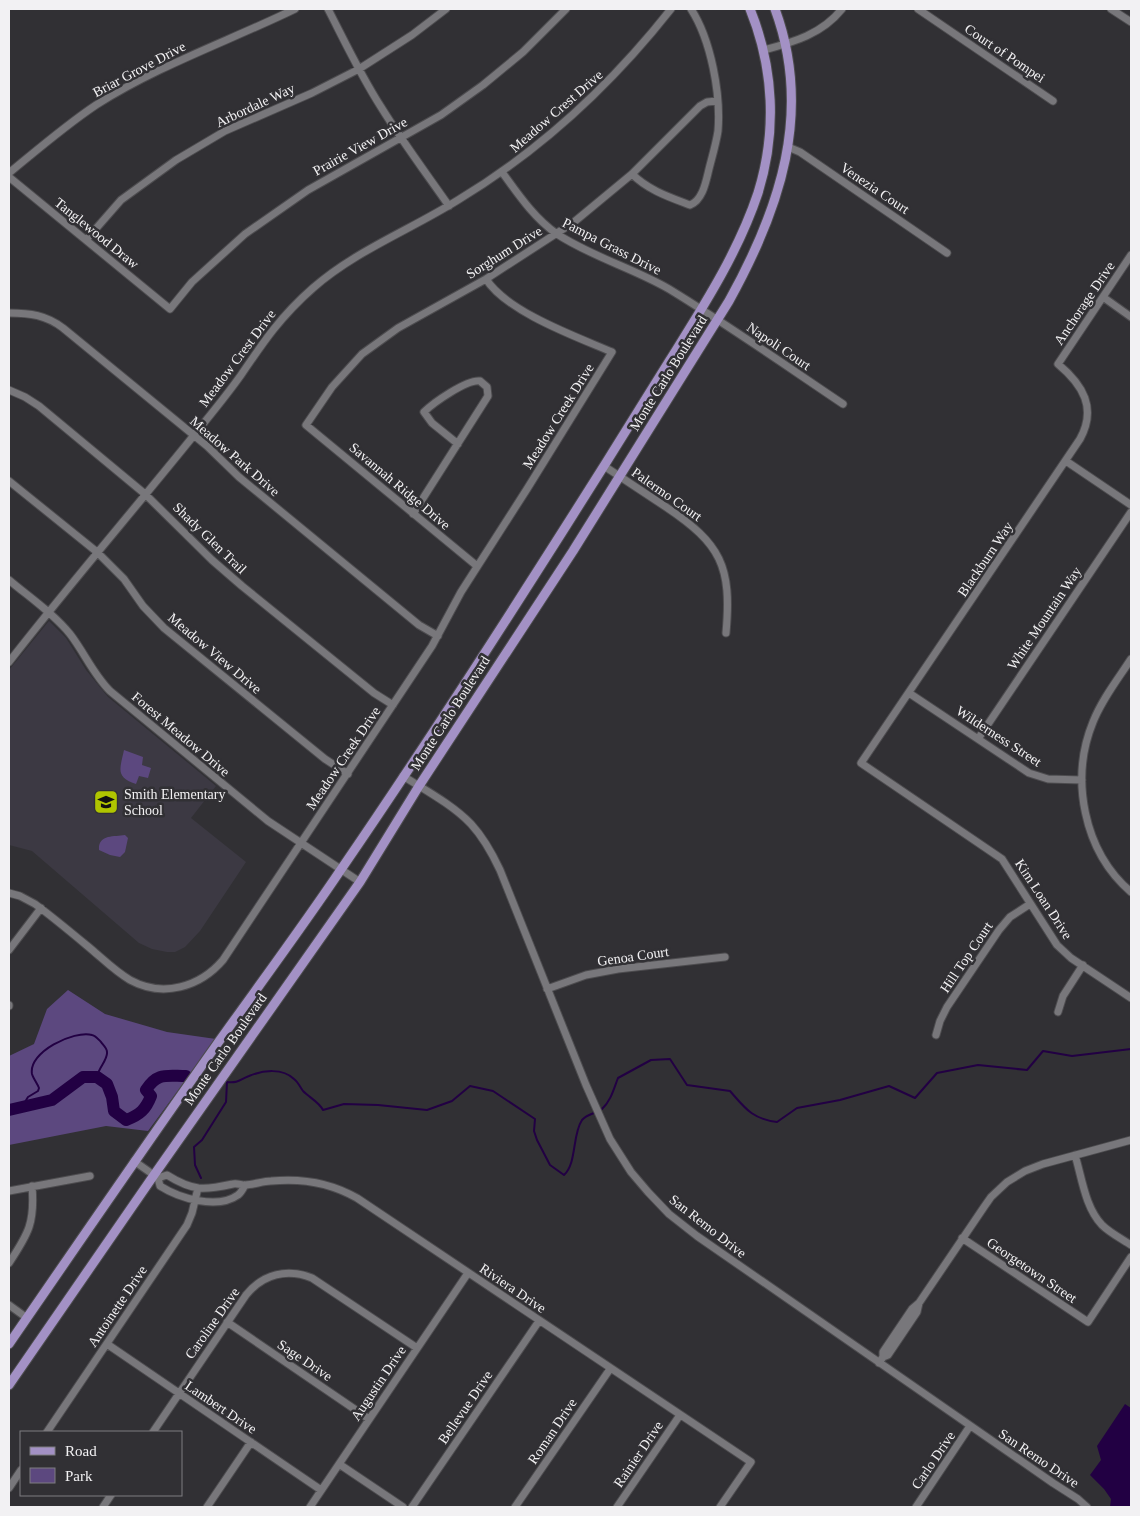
<svg xmlns="http://www.w3.org/2000/svg" width="1140" height="1516" font-family="Georgia,serif">
<style>
.built{fill:#3c3943}
.green{fill:#5c487f}
.water{fill:#220043}
.lines{fill:none;stroke-linecap:round;stroke-linejoin:round}
.stream{stroke:#220043;stroke-width:2}
.river{stroke:#220043;stroke-width:12}
.minor-casing{stroke:#4d4c4f;stroke-width:9}
.major-casing{stroke:#4d4c4f;stroke-width:11}
.minor{stroke:#78777b;stroke-width:7}
.major{stroke:#a391c5;stroke-width:9}
.labels{text-anchor:middle;stroke-width:5;stroke-linejoin:round;paint-order:stroke}
.street-label{font-size:14px;fill:#f2f1f3;stroke:#313034}
.poi-label{font-size:14px;fill:#f2f1f3;stroke:#313034;text-anchor:start}
</style>
<rect width="100%" height="100%" fill="#313034"/>
<!-- built -->
<path class="built" d="M49,621l17,17 20,32 22,27 108,89 -25,32 55,44 -46,69 -15,16 -10,5h-8l-15,-3 -13,-6 -107,-92 -23,-6v-175z"/>
<!-- green -->
<path class="green" d="M124,750l19,7 -1,8 9,3 -3,10 -9,-2 -3,8c-21,-7 -16,-15 -12,-34z
M125,835l3,3 -3,14 -5,5 -10,-2 -11,-5c-1,-16 15,-13 26,-15z
M68,990l37,24 62,18 49,7 -68,92 -42,-5 -97,19v-89l25,-12 13,-35z"/>
<!-- water -->
<path class="water" d="M1125,1404l6,4v99h-21l1,-8 -7,-10 -14,-14 11,-15 -4,-14z"/>
<g class="lines">
<!-- stream -->
<path class="stream" d="M22,1107l6,-10 10,-6 1,-3c-2,-5 -6,-10 -7,-14 -4,-22 42,-44 60,-39 4,1 6,4 9,7 2,3 6,6 6,10 1,8 -9,16 -10,25
M201,1178l-6,-13 -1,-18 8,-7 24,-38 1,-20c12,1 12,-2 22,-6 14,-6 34,-8 45,3 4,3 6,8 9,12 7,7 16,11 20,19l21,-6 34,1 49,5 25,-9 18,-15 23,5 42,28 -1,12 3,9 13,25 14,10c13,-12 8,-40 18,-55 5,-6 15,-7 20,-11 9,-8 12,-21 16,-31l33,-18 19,-1 17,26 43,6c15,17 22,28 47,31l20,-14 43,-8 49,-14 26,12 22,-25 41,-8 49,5 16,-19 29,5 59,-7"/>
<!-- river -->
<path class="river" d="M9,1110l43,-10 31,-23h14l10,7 5,13 2,14 12,9c14,-5 20,-11 25,-24l-5,-6c11,-18 21,-14 40,-14"/>
<defs>
<path id="minor" d="M328,9c17,33 33,67 53,98 21,34 45,66 68,99
M918,9l135,92
M1111,9l20,13
M764,50c30,-8 58,-16 78,-41
M788,147l12,5 147,101
M502,172c16,22 32,46 55,62 35,23 76,34 112,55 59,36 116,76 174,115
M9,173c28,-23 57,-48 87,-68 63,-40 133,-64 199,-96
M632,174c16,16 37,23 58,31 13,-5 16,-24 19,-36 3,-12 7,-25 9,-38 3,-37 -7,-91 -27,-122
M9,177l161,132 22,-27 53,-48 63,-44 133,-75 42,-30 40,-33 43,-43
M86,240l35,-40 55,-40 49,-29 87,-38 47,-24 53,-34 34,-26
M1131,255l-73,109c25,21 39,44 22,75l-219,324 141,96 55,86 14,13 60,40
M1103,297l28,20
M9,313c21,0 37,2 54,15l144,118 32,31 180,148 19,11
M9,390l16,7 14,9 106,88 67,66 30,26 132,107 19,12
M1066,461l65,44
M604,466c21,14 41,27 62,41 55,37 66,59 60,126
M9,481l88,71 27,27 19,27 21,22 161,131 23,15
M413,514l75,-118 -1,-9 -7,-6c-13,-2 -47,22 -56,31l8,11 26,21
M477,566l-171,-141 26,-38 30,-33 36,-26 88,-49 88,-57 58,-48 68,-68 7,-4 10,-1
M9,580c20,17 44,33 61,54 14,18 23,40 40,57l158,130 92,61
M1131,659c-13,20 -29,40 -38,63 -23,56 -10,129 38,170
M9,662c63,-81 130,-158 194,-238 13,-16 26,-32 38,-49 23,-34 40,-59 72,-87 42,-37 97,-58 145,-88 83,-50 153,-115 213,-191
M909,693l120,80 19,6 34,1
M978,739l153,-227
M403,776c22,14 50,29 68,48 12,13 21,29 29,46l86,215 24,54 21,33 17,20 21,22 28,22 356,247 25,16 9,8
M9,893l11,3 15,8c19,14 38,30 56,45 13,11 25,23 39,31 33,18 70,7 93,-20l209,-314 29,-54 66,-103 85,-137c-35,-15 -105,-40 -126,-73
M9,950l32,-42
M547,989l39,-14 32,-6 107,-12
M9,1005v1
M1058,1012l5,-16 20,-31
M936,1035l4,-14 7,-14 52,-77 11,-13 20,-13
M1075,1155c7,23 10,52 27,70 8,8 20,14 29,20
M134,1161l24,17 2,8c19,12 57,24 78,9 3,-2 5,-6 7,-10
M158,1178l9,-3c27,17 38,15 66,9 4,-1 8,1 12,1 8,0 18,-4 26,-4 30,-3 60,2 86,17l394,264 -31,45
M9,1191l81,-15
M962,1238l126,84 43,-65
M9,1263c20,-30 26,-41 23,-77
M9,1305l18,13
M227,1322l142,97
M107,1344l214,146
M883,1357l5,-2 29,-43 2,-9
M879,1363l4,-6v-5l29,-43 7,-6 65,-96 7,-10 16,-15 18,-11 18,-7 88,-24
M47,1432l140,-207 5,-12 6,-25
M153,1432l93,-137c17,-21 41,-27 66,-17l105,70
M339,1464l64,43
M9,1488l12,-18
M103,1507l8,-12
M207,1507l44,-65
M310,1507l158,-234
M412,1507l127,-186
M515,1507l95,-138
M617,1507l63,-92
M916,1507l54,-81"/>
<path id="major" d="M9,1344c68,-99 136,-198 206,-297 42,-59 86,-118 127,-179 77,-112 151,-227 224,-342 35,-55 70,-111 104,-166 33,-53 68,-107 88,-167 19,-61 16,-125 -8,-184
M9,1385l145,-210 206,-293 59,-96 154,-235 156,-250c51,-92 84,-189 46,-292"/>
</defs>
<!-- minor casing -->
<use href="#minor" class="minor-casing"/>
<!-- major casing -->
<use href="#major" class="major-casing"/>
<!-- minor -->
<use href="#minor" class="minor"/>
<!-- major -->
<use href="#major" class="major"/>
</g>
<!-- icons -->
<defs>
<symbol id="school-square" viewBox="-11 -11 22 22"><rect x="-9" y="-9" width="18" height="18" rx="4" fill="#b0c500" stroke="#313034"/><path d="M0-5L7-2L0 1L-7-2ZM-4 1L0 2.5L4 1V4Q0 6-4 4Z" fill="#111"/></symbol>
</defs>
<g fill-rule="evenodd">
<use href="#school-square" x="92" y="788" width="28" height="28"/>
</g>
<g class="labels">
<!-- street labels -->
<g class="street-label">
<text transform="translate(1005 53) rotate(34)" y="5">Court of Pompei</text>
<text transform="translate(139 69) rotate(-28)" y="5">Briar Grove Drive</text>
<text transform="translate(255 105) rotate(-25)" y="5">Arbordale Way</text>
<text transform="translate(556 111) rotate(-41)" y="5">Meadow Crest Drive</text>
<text transform="translate(360 146) rotate(-29)" y="5">Prairie View Drive</text>
<text transform="translate(875 188) rotate(34)" y="5">Venezia Court</text>
<text transform="translate(97 233) rotate(39)" y="5">Tanglewood Draw</text>
<text transform="translate(612 246) rotate(27)" y="5">Pampa Grass Drive</text>
<text transform="translate(504 252) rotate(-32)" y="5">Sorghum Drive</text>
<text transform="translate(1084 303) rotate(-56)" y="5">Anchorage Drive</text>
<text transform="translate(779 346) rotate(34)" y="5">Napoli Court</text>
<text transform="translate(237 358) rotate(-53)" y="5">Meadow Crest Drive</text>
<text transform="translate(668 373) rotate(-58)" y="5">Monte Carlo Boulevard</text>
<text transform="translate(558 416) rotate(-58)" y="5">Meadow Creek Drive</text>
<text transform="translate(235 456) rotate(41)" y="5">Meadow Park Drive</text>
<text transform="translate(400 486) rotate(40)" y="5">Savannah Ridge Drive</text>
<text transform="translate(667 494) rotate(35)" y="5">Palermo Court</text>
<text transform="translate(210 538) rotate(44)" y="5">Shady Glen Trail</text>
<text transform="translate(985 559) rotate(-56)" y="5">Blackburn Way</text>
<text transform="translate(1044 618) rotate(-56)" y="5">White Mountain Way</text>
<text transform="translate(215 653) rotate(40)" y="5">Meadow View Drive</text>
<text transform="translate(450 713) rotate(-57)" y="5">Monte Carlo Boulevard</text>
<text transform="translate(181 734) rotate(40)" y="5">Forest Meadow Drive</text>
<text transform="translate(999 736) rotate(33)" y="5">Wilderness Street</text>
<text transform="translate(343 758) rotate(-56)" y="5">Meadow Creek Drive</text>
<text transform="translate(1044 899) rotate(57)" y="5">Kim Loan Drive</text>
<text transform="translate(633 956) rotate(-8)" y="5">Genoa Court</text>
<text transform="translate(966 957) rotate(-56)" y="5">Hill Top Court</text>
<text transform="translate(225 1049) rotate(-55)" y="5">Monte Carlo Boulevard</text>
<text transform="translate(708 1226) rotate(38)" y="5">San Remo Drive</text>
<text transform="translate(1032 1270) rotate(34)" y="5">Georgetown Street</text>
<text transform="translate(513 1288) rotate(34)" y="5">Riviera Drive</text>
<text transform="translate(117 1306) rotate(-56)" y="5">Antoinette Drive</text>
<text transform="translate(212 1323) rotate(-55)" y="5">Caroline Drive</text>
<text transform="translate(305 1360) rotate(34)" y="5">Sage Drive</text>
<text transform="translate(378 1383) rotate(-56)" y="5">Augustin Drive</text>
<text transform="translate(221 1407) rotate(34)" y="5">Lambert Drive</text>
<text transform="translate(465 1407) rotate(-56)" y="5">Bellevue Drive</text>
<text transform="translate(552 1431) rotate(-56)" y="5">Roman Drive</text>
<text transform="translate(638 1454) rotate(-56)" y="5">Rainier Drive</text>
<text transform="translate(1039 1458) rotate(34)" y="5">San Remo Drive</text>
<text transform="translate(933 1460) rotate(-56)" y="5">Carlo Drive</text>
</g>
<!-- poi labels -->
<g class="poi-label">
<text x="124" y="799">Smith Elementary<tspan x="124" dy="16">School</tspan></text>
</g>
</g>
<!-- border -->
<rect width="1140" height="1516" fill="none" stroke="#f2f1f3" stroke-width="20"/>
<!-- legend -->
<rect x="20" y="1431" width="162" height="65" fill="#313034" stroke="#7e7d80"/>
<rect x="30" y="1447" width="25" height="8" fill="#a391c5" stroke="#7e7d80"/>
<text x="65" y="1456" font-size="15" fill="#f2f1f3">Road</text>
<rect x="30" y="1468" width="25" height="15" fill="#5c487f" stroke="#7e7d80"/>
<text x="65" y="1481" font-size="15" fill="#f2f1f3">Park</text>
</svg>
